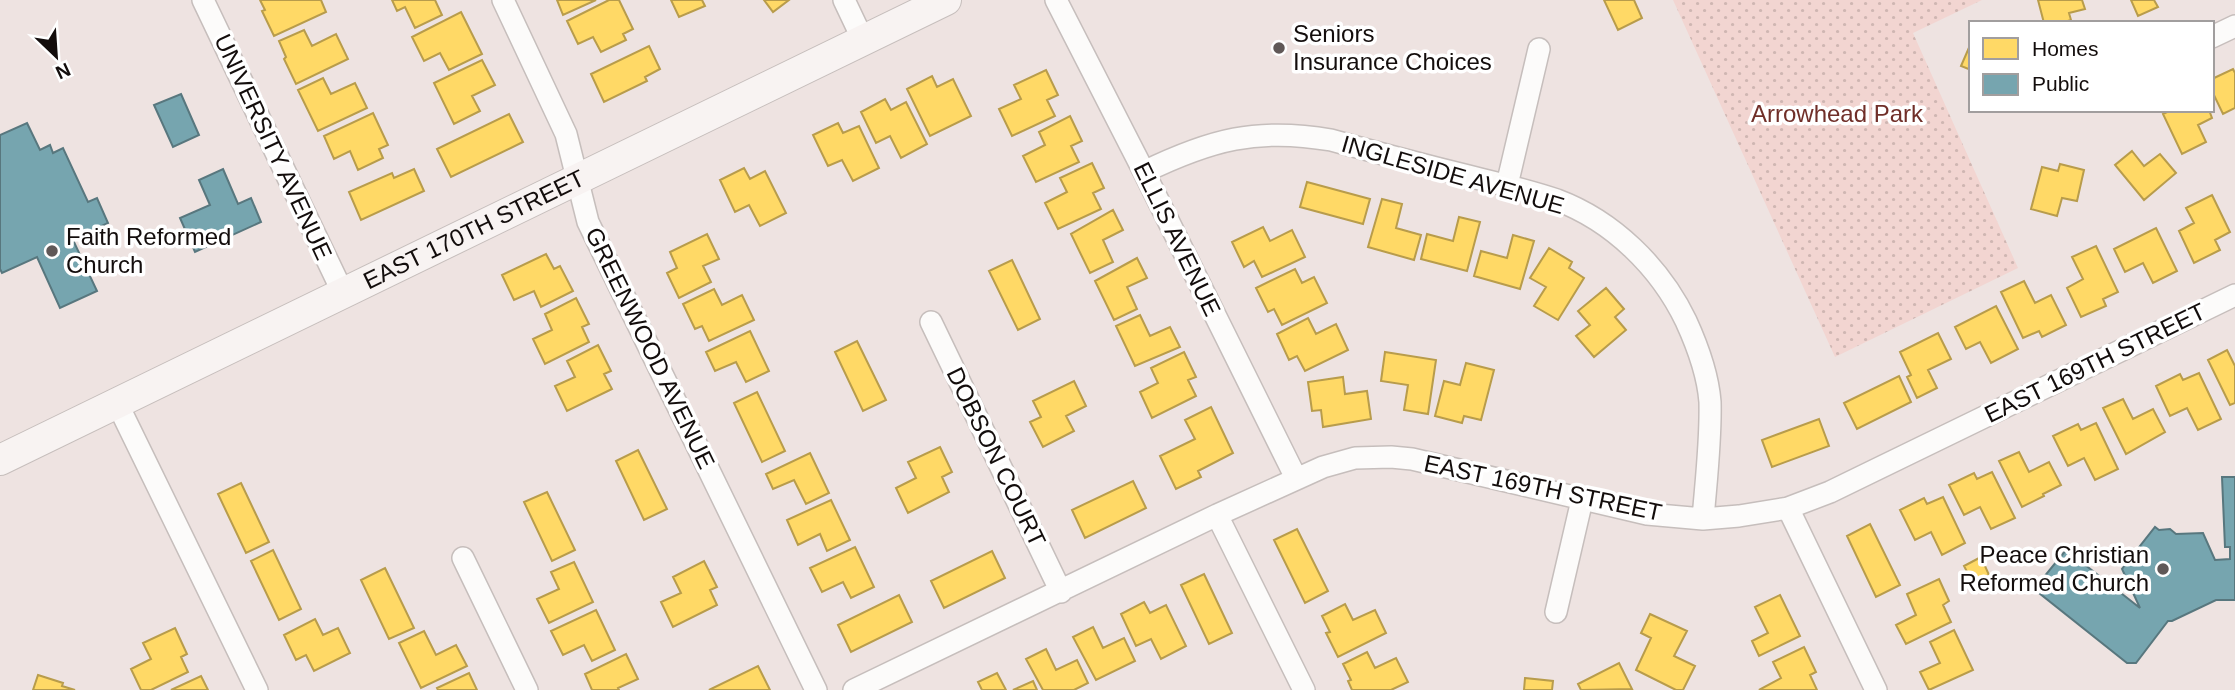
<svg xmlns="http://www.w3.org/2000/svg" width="2235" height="690" font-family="Arial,sans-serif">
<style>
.park{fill:url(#park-dots)}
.homes{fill:#ffd966;stroke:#b89c4b;stroke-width:2}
.public{fill:#76a5af;stroke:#58777e;stroke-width:2}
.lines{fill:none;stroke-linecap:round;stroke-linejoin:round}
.street-casing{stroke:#c6bebc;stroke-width:24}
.secondary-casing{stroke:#c6bebc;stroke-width:32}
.street{stroke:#fcfbfa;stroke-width:21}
.secondary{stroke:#f8f3f2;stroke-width:30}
.poi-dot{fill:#605857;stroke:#fff;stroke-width:2.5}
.labels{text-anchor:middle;stroke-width:7;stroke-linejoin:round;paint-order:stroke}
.poi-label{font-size:24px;fill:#130d0c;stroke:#fff;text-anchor:start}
.park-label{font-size:24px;fill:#702f29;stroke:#fff}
.street-label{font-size:24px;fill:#130d0c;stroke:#fff}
</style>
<defs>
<pattern id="park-dots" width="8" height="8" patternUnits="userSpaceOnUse" patternTransform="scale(1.75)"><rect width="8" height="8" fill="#f2d5d1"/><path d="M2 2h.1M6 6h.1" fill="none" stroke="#cfb6b2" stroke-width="1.8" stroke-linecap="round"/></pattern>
</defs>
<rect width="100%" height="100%" fill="#eee3e1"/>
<!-- park -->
<path class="park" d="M1673,0h309l-69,33 105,235 -183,89z"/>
<!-- homes -->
<path class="homes" d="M260,0h61l5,12 -52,24 -12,-25 3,-1z
M392,0h43l7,15 -27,13 -10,-21 -8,4z
M557,0h39l-33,15z
M609,0h10l14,29 -10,5 3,6 -25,12 -8,-15 -15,7 -11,-23z
M671,0h31l3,6 -26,11z
M764,0h25l-16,12z
M1604,0h30l8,18 -24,12z
M2038,0h44l3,9 -16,4 2,7 -10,3h-17z
M2131,0h23l4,7 -20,9z
M461,12l21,42 -33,16 -9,-17 -16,8 -12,-24z
M304,30l8,16 24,-12 12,25 -52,25 -12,-25 2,-2 -7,-16z
M1971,43v27l-10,-4z
M649,46l11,23 -15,8 2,4 -43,21 -13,-28z
M482,60l13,25 -23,11 8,15 -26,13 -20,-41z
M2233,69l2,4v35l-12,6 -11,-23v-12z
M1046,70l12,25 -11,5 8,16 -43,20 -13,-27 22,-10 -7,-14z
M932,76l5,11 16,-8 18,37 -41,20 -23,-47z
M323,78l8,16 24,-11 12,25 -49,23 -20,-41z
M885,99l6,11 15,-8 21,42 -26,14 -11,-22 -14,7 -15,-31z
M2171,110h38l3,8 -14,7 8,17 -24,12 -19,-40z
M373,113l15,32 -9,4 4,9 -25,12 -8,-19 -16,8 -10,-23z
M509,114l14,28 -72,35 -14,-28z
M1070,116l12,25 -11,5 8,16 -43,20 -13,-26 22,-11 -6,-13z
M838,123l5,10 16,-7 20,42 -26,13 -11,-21 -14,6 -15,-31z
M2132,151l12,15 16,-12 16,19 -32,27 -29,-35z
M1092,163l12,25 -11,5 8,16 -43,20 -13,-26 22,-11 -7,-14z
M2060,164l24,6 -7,31 -15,-3 -5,18 -26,-7 11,-42 16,4z
M744,168l6,11 15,-8 21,42 -26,13 -11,-21 -14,7 -15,-32z
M414,169l10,22 -63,29 -12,-28 43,-19 2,5z
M1307,182l63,17 -7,25 -63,-17z
M2212,195l18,37 -15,8 5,10 -26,13 -15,-32 15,-8 -8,-15z
M1382,199l20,5 -6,24 25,7 -7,25 -46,-13z
M1113,210l10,20 -20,10 10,22 -23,11 -19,-39z
M1459,217l21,5 -13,49 -46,-12 6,-25 26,7z
M1263,227l7,14 22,-11 13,27 -43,20 -8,-16 -10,6 -12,-25z
M2156,228l21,43 -24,12 -10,-20 -18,9 -11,-23z
M707,234l12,25 -16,7 8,16 -32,16 -12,-25 10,-5 -7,-16z
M1513,235l21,6 -14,48 -46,-13 7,-25 26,7z
M2096,246l22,46 -15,7 3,7 -25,11 -14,-29 16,-9 -11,-22z
M1549,248l23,14 -3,6 15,10 -26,42 -24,-14 12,-19 -16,-9z
M546,254l8,15 6,-3 13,25 -32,16 -7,-16 -20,9 -12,-25z
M1137,258l10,20 -20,9 10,22 -23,11 -19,-39z
M1012,260l28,59 -22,11 -29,-59z
M1295,269l7,14 12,-6 13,26 -45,22 -8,-16 -6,3 -12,-24z
M2024,281l11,22 16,-8 15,30 -24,12 -3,-6 -16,7 -22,-46z
M1606,288l18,21 -9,8 11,13 -32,27 -18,-21 14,-11 -12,-14z
M714,289l8,16 20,-10 12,25 -45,21 -7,-15 -7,3 -12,-25z
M576,298l13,26 -7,3 7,15 -44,22 -12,-25 19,-9 -7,-16z
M1996,306l22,43 -27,14 -11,-21 -14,7 -11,-22z
M1140,315l10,21 20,-9 10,20 -45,19 -19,-40z
M1308,318l8,16 20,-10 12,26 -43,21 -8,-15 -8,4 -12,-26z
M750,331l19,40 -23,11 -10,-20 -21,9 -9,-19z
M1938,333l13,26 -23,11 9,18 -20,10 -10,-21 4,-2 -11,-23z
M857,341l29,59 -23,11 -28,-59z
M598,345l13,26 -7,3 8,15 -45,22 -12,-25 20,-9 -8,-16z
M2227,350l8,16v37l-5,2 -22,-45z
M1184,352l12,25 -8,3 8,16 -44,22 -12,-26 18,-9 -7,-15z
M1385,352l51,8 -8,54 -24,-4 4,-25 -27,-4z
M1466,363l28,7 -13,50 -17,-4 -2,7 -27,-7 9,-35 16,4z
M2199,373l22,46 -23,11 -11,-22 -17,8 -14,-30 24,-12 3,6z
M1899,376l12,26 -54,27 -13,-26z
M1343,377l2,17 22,-3 4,28 -48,8 -2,-17 -9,1 -4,-29z
M1074,381l12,25 -20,10 8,15 -31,16 -13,-25 11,-5 -8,-16z
M757,392l28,59 -23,11 -28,-59z
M2123,399l10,20 20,-10 12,23 -39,22 -23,-46z
M1211,407l22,46 -35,18 3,6 -25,12 -16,-33 35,-17 -10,-19z
M1819,419l10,27 -57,21 -10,-27z
M2096,423l22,46 -23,11 -11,-22 -16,8 -15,-30 25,-12 3,6z
M940,447l12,25 -10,5 7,15 -41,21 -12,-25 20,-10 -8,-16z
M638,450l29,59 -23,11 -28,-59z
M2019,452l10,20 20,-10 12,23 -18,9 1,2 -22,11 -23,-46z
M810,453l19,40 -23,11 -12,-24 -21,9 -7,-15z
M1992,472l23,46 -24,11 -11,-22 -16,8 -15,-30 25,-12 3,6z
M1133,481l13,27 -61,30 -13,-28z
M241,483l28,59 -23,11 -28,-59z
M547,492l28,58 -23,11 -28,-59z
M1943,497l22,46 -23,12 -11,-23 -16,8 -15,-30 24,-12 3,6z
M831,500l19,40 -23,11 -7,-17 -22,11 -11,-25z
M1870,524l30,61 -24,12 -29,-61z
M1297,529l31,62 -23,12 -31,-63z
M855,547l19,40 -23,11 -8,-16 -21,10 -12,-24z
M273,550l28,59 -22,11 -28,-59z
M992,551l13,27 -61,30 -13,-27z
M1981,557l8,18 -16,8 -9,-17z
M704,561l13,26 -7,3 7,15 -44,22 -12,-25 20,-9 -8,-16z
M574,562l19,40 -44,21 -12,-24 22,-10 -8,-17z
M385,568l29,60 -25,11 -28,-59z
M1204,574l28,59 -23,11 -28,-59z
M1939,579l10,22 -6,4 8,17 -45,22 -10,-19 20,-10 -9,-21z
M899,595l13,27 -61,30 -13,-27z
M1780,595l20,41 -41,20 -7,-15 16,-8 -13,-26z
M1144,602l6,11 16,-8 20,41 -25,13 -10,-20 -15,7 -15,-32z
M1345,604l8,16 22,-10 11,23 -48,24 -12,-24 4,-1 -8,-16z
M596,610l19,40 -23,11 -8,-16 -21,10 -12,-24z
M1650,614l37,17 -13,25 21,10 -12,24h-7l-40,-20 15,-32 -10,-5z
M315,619l8,16 15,-7 12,25 -36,18 -8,-16 -10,5 -12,-25z
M1093,627l10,21 21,-10 11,23 -39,19 -23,-43z
M175,628l12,26 -6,3 7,15 -37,18h-10l-10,-21 20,-10 -8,-16z
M1954,630l19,40 -44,20 -9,-18 20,-9 -10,-21z
M424,631l12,24 20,-10 11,21 -46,22 -22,-45z
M1804,647l12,25 -6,3 7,15h-58l22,-12 -8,-16z
M1046,649l10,21 21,-10 11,23 -14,7h-31l-17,-31z
M1367,652l8,16 21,-10 12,24 -17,8h-39l-4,-9 3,-1 -8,-16z
M626,654l12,25 -20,9 1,2h-27l-7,-16z
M1619,663l13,26 -51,1 -3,-6z
M758,666l12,24h-61z
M469,673l8,17h-39l-1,-2z
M997,673l9,17h-24l-4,-8z
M38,675l25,8 -1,3 13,4h-42z
M201,676l7,14h-37z
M1525,678l28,3 -1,9h-28z
M1033,681l4,9h-24z"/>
<!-- public -->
<path class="public" d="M181,94l18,41 -26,12 -19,-42z
M27,123l13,27 10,-5 3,8 10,-5 25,54 9,-4 11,25 -35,17 24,51 -37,17 -23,-51 -35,16 -2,-4v-134z
M223,169l15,35 13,-6 10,24 -66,30 -15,-34 30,-13 -11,-25z
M2222,477h13v123h-19l-44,21h-4l-32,42h-9l-93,-74 32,-39 74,58 -18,-39 33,-42 4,3 11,-1 6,5 27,-1 12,27 15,-1v-12h-5z"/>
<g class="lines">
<defs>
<path id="street" d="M203,0l140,293
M503,0l63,134 22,88 228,468
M844,0l19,40
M1056,0l88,172 152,306
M2212,37l23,-11
M1144,172c66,-32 113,-45 187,-32 43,12 86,23 129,34 32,8 65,15 97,26 56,21 103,67 129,121 11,24 22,54 24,81 1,39 -4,79 -7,117
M1507,185l32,-136
M931,322l130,270
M117,403l140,287
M1788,508l88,182
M1217,515l87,175
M463,558l64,132
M1556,612l26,-112
M854,690l363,-175 106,-48 32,-9 36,-1 21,2 235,55 56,5 36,-3 49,-8 42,-16 39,-19 366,-178"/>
<g id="secondary">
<path id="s1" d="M0,460l946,-460"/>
</g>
</defs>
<!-- street casing -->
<use href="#street" class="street-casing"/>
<!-- secondary casing -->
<use href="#secondary" class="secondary-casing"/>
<!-- street -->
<use href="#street" class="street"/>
<!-- secondary -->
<use href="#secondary" class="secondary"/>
</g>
<!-- markers -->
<g class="poi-dot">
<circle cx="1279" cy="48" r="7"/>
<circle cx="52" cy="251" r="7"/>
<circle cx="2163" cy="569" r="7"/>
</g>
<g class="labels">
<!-- poi labels -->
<g class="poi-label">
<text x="1293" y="42">Seniors<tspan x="1293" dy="28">Insurance Choices</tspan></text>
<text x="66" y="245">Faith Reformed<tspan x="66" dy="28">Church</tspan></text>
<text x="2149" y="563" text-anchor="end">Peace Christian<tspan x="2149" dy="28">Reformed Church</tspan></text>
</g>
<!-- park labels -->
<g class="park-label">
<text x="1837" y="122">Arrowhead Park</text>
</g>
<!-- street labels -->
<g class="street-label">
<text transform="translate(273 147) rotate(65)" y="8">UNIVERSITY AVENUE</text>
<text transform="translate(1453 175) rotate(16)" y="8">INGLESIDE AVENUE</text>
<text dy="8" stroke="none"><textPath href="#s1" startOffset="527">EAST 170TH STREET</textPath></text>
<text transform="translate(1177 239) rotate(64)" y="8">ELLIS AVENUE</text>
<text transform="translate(650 348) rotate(64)" y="8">GREENWOOD AVENUE</text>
<text transform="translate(2095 363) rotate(-26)" y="8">EAST 169TH STREET</text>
<text transform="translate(996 457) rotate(64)" y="8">DOBSON COURT</text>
<text transform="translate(1543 488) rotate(12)" y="8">EAST 169TH STREET</text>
</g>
</g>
<!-- legend -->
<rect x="1969" y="21" width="245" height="91" fill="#ffffff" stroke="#a19e9e" stroke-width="2"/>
<rect x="1983" y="38" width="35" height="21" fill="#ffd966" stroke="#a19e9e" stroke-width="2"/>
<text x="2032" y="56" font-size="21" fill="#130d0c">Homes</text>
<rect x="1983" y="74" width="35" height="21" fill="#76a5af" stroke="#a19e9e" stroke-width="2"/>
<text x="2032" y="91" font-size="21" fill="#130d0c">Public</text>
<!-- north arrow -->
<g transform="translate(56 56) rotate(155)" stroke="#ffffff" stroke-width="5" paint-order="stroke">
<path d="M0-5L12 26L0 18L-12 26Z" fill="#130d0c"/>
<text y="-10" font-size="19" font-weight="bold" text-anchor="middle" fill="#130d0c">N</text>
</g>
</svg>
